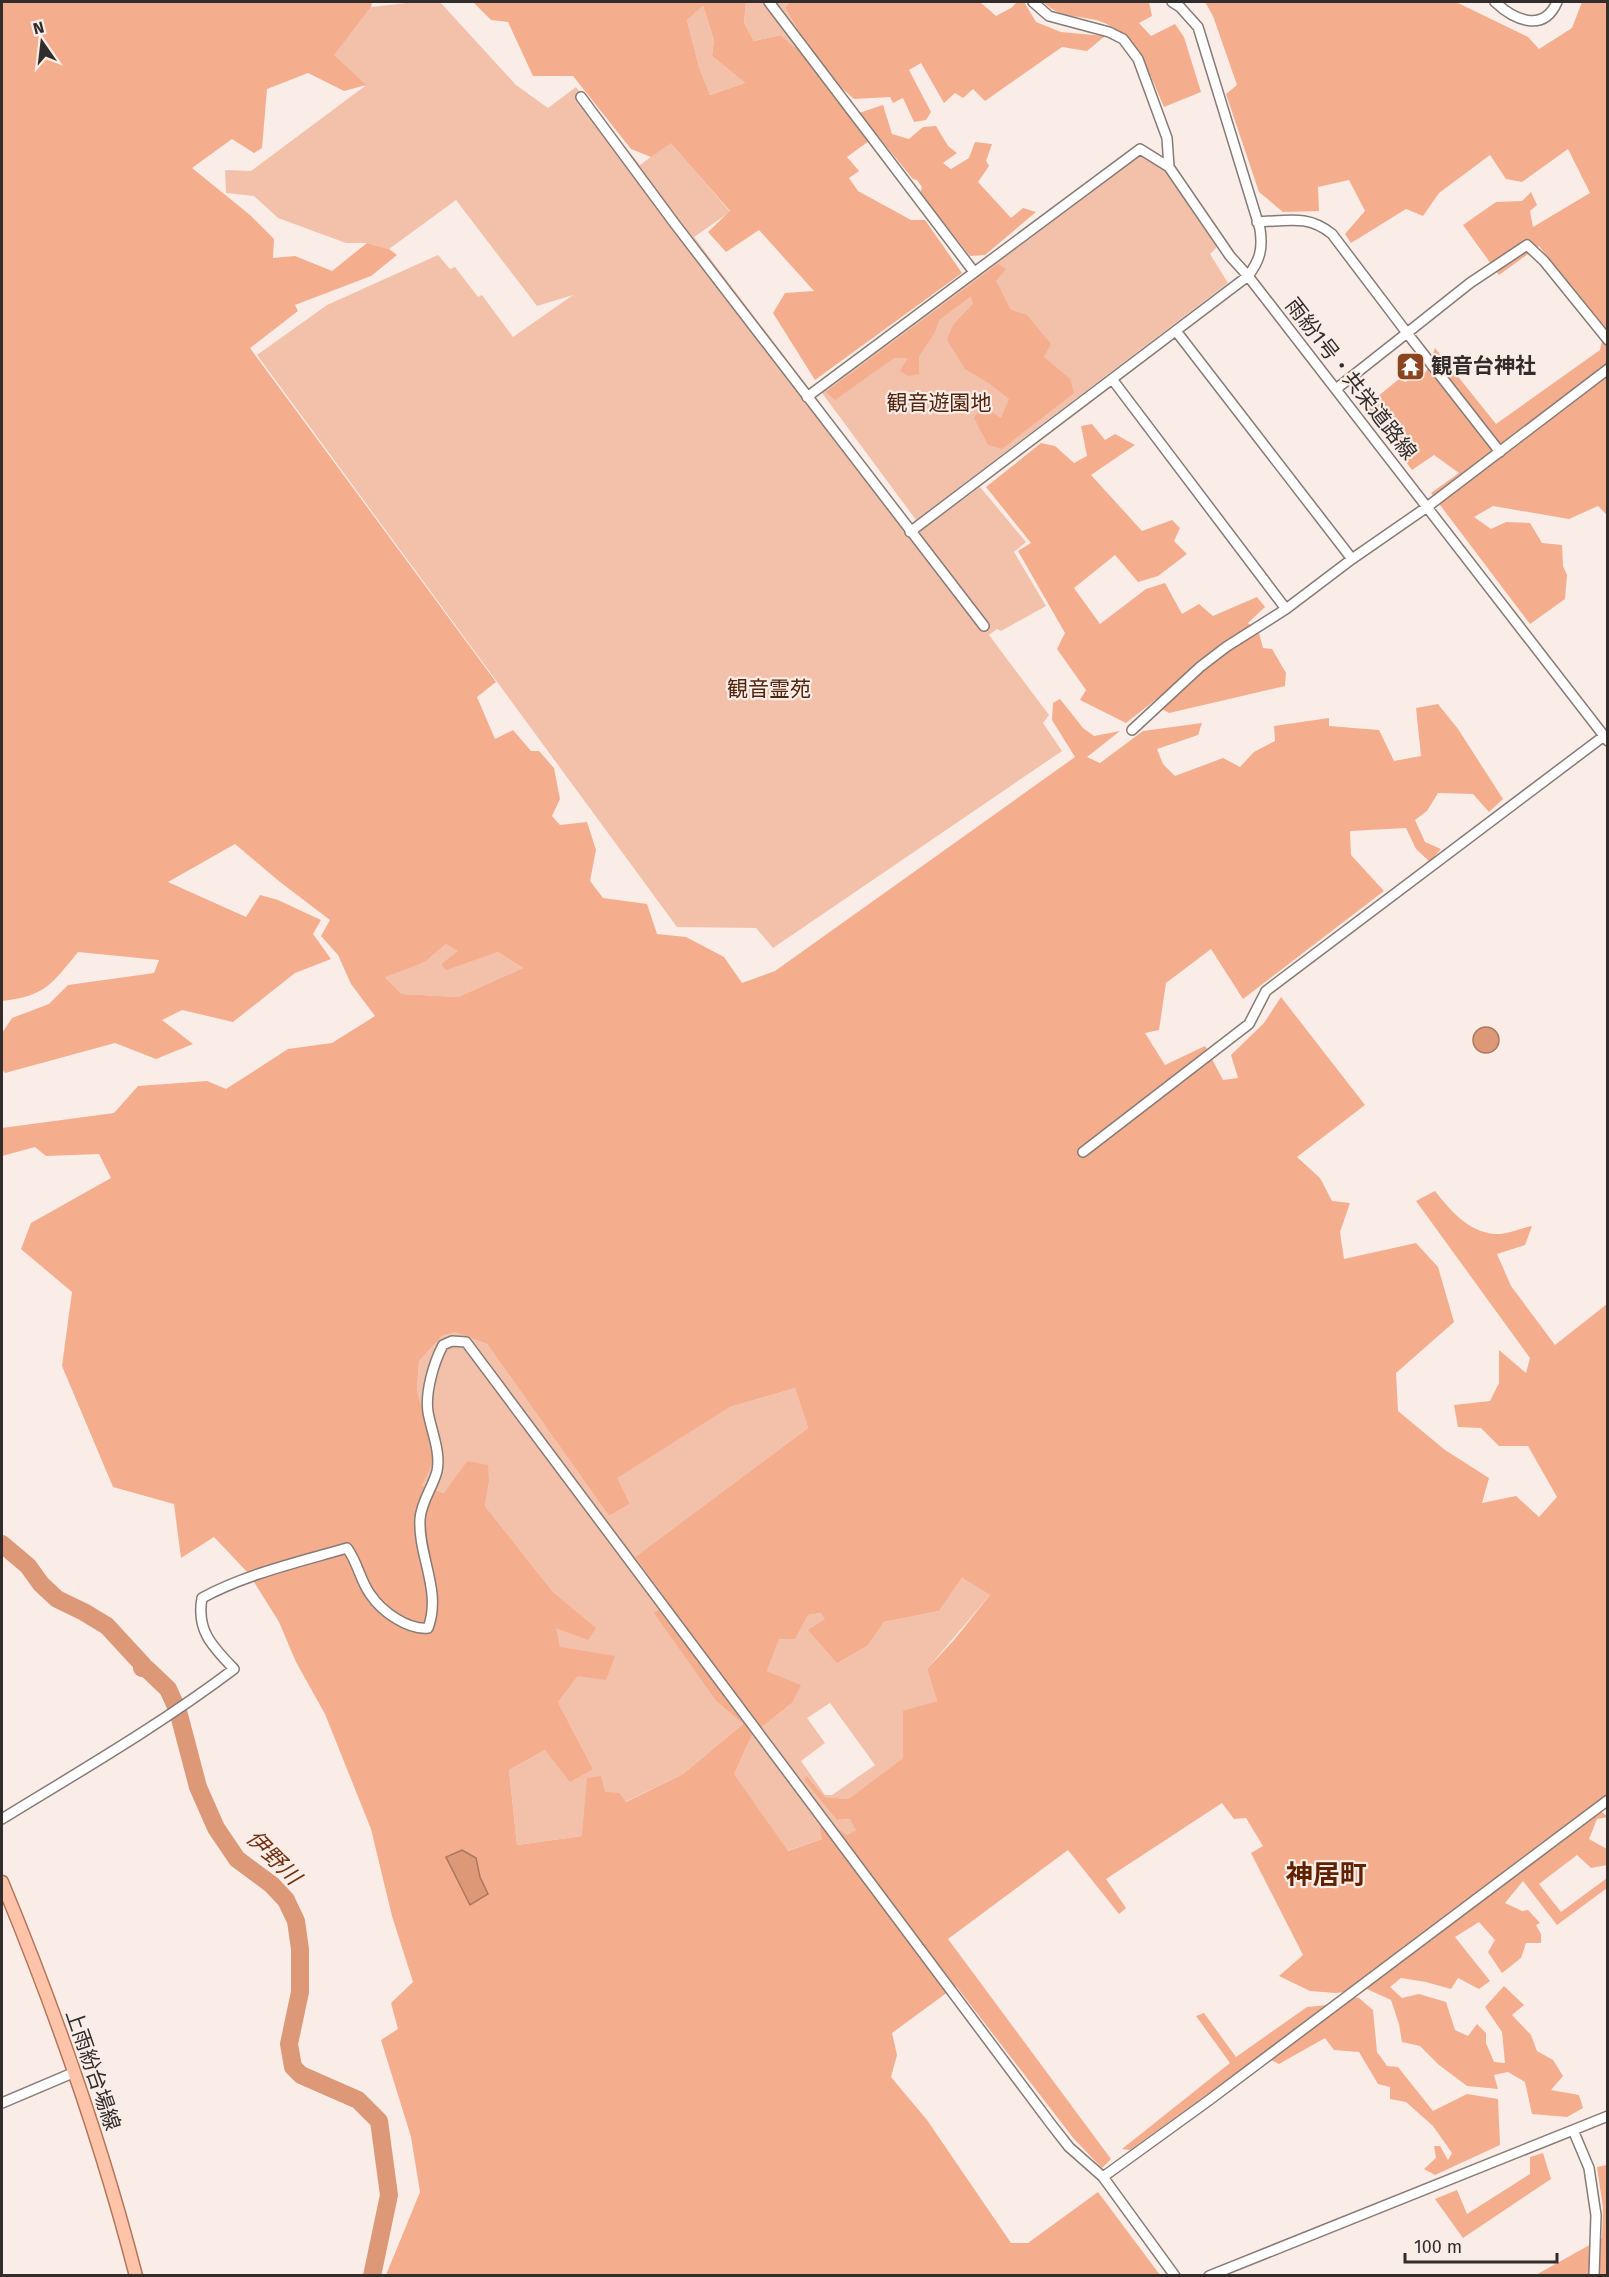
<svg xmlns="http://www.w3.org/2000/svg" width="1609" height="2277" font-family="'Fira Sans','Noto Sans JP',sans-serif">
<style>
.green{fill:#f3c1aa;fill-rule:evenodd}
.forest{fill:#f4ad8d;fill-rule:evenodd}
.water{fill:#dd9878;stroke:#aa7861;stroke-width:1.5}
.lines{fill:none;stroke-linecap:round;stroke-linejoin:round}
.river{stroke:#dd9878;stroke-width:18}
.minor-casing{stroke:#877b76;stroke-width:12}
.major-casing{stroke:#b57558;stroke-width:15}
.minor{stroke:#fff;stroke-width:9}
.major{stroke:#fdc4aa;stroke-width:12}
.labels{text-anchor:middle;stroke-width:4.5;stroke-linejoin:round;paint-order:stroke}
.poi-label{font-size:21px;font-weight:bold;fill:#322d2b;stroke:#faede7;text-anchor:start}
.street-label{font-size:21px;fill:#322d2b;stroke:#faede7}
.park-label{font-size:21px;fill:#50240d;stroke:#faede7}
.water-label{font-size:22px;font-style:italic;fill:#70310f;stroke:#faede7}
.district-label{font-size:27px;font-weight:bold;fill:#602200;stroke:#faede7}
</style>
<rect width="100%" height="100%" fill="#faede7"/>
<!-- green -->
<path class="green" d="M415,2h25l76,83 32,23 28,-21 64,78 31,-23 59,70 -36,25 224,296 62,-46 46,55 -12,10 32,54 -45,25 -4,-2 -8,6 60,80 -6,8 19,28 -289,197 -17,-20 -79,-1 -420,-572 70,-50 111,-50 12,14 5,-2 23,30 4,-2 31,42 60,-42 -36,11 -81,-106 -67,49 -22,-6h-21l-68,-25 -24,-22 -28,-3 -1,-23 26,1 114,-85 -32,-31 38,-48z
M746,2h44l-5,6 18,30 -9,9 -13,-12 -27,6 -10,-18z
M703,6l11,34 -2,16 33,27 -35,12 -11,-28 -12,-47z
M1140,153l27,18 51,75 -8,8 18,29 -312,237 -94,-127z
M446,944l13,7 -18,13 5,5 52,-17 25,16 -65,29 -56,-3 -18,-18 41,-14z
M455,1332l32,12 122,172 21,-12 -14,-26 114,-71 65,-19 13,40 -173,129 33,45 -13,11 61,88 27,23 -60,50 -58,28 -43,34 -65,9 -8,-75 36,-20 48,19 -35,-67 20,-26 -18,-29 -5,-20 40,1 -42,-36 -68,-86 4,-24 -22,-21 -22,32 -23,-8 -5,-94 2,-30 23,-25z
M962,1578l28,17 -63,74 10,32 -34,11v46l-55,41 -23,-2 -18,-21 30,44 14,-1 6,11 -10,5 -25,4 -35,12 -53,-77 18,-39 39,-31 9,-19 -33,-14 12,-33h16l13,-23 13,-2 5,6 -17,12 59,14 16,-23 55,-11zM830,1703l45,62 -43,30h-7l-24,-34 24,-18 -18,-25z"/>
<!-- forest -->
<path class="forest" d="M2,2h370l-1,5 -37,48 32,30 -22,6 -36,-18 -41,16 -5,59 -8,5 -22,-14 -40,29 58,47 24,24 -1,19 22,-2 37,15 35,-28 22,6 8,6 -26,21 -76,29 3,6 -48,37 246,334 -19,15 18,42 18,-9 18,21h8l15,17 6,31 -8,17 8,9 27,-3 9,28 -6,31 13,17 44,6 10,30 29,3 38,20 18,26 33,-12 300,-214 -23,-37 1,-17 7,-4 23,29 11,8 26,-5 -33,26 13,6 43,-32 59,-8 -4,12 -41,14 6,15 12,12 48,-18 17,9 14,-15 21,-11 -1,-15 55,-8v8l50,4 15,31 27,-5 -5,-48 22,-4 20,25 45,70 -14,13 -16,-18 -35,-1 -11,18 -12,9 10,22 16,7 -11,13 -14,-13 -10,-21 -56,3 1,24 33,36 -141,108 -32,-50 -45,34 -7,47 -14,3 20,32 40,-19 18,34 15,-2 -7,-23 33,-32 17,-26 84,108 -68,52 23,21 12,23 18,2 -10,29 4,27 72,-16 22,24 16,55 -58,51 2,38 47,39 44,28 -7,25 34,-7 23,21 18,-20 -29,-51h-29l-18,-18 -23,-1 -4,-22 36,-4 9,-18v-33l27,23 4,-15 -114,-157 19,-10c15,19 33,41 60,43 11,1 26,-6 37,-8l-7,19 -28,9 14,32 44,59 52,-41 1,489 -15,12 15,12 -11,2 -8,20 18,10v16l-16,3 -14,-13 -38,29 22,28 46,-34v10l-50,37 -34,-44 -18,22 17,8 6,-1 12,13 -4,2 5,9v9h-15l-5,15 -19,15 -14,-21 7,-12 -16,-18 -24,15 35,44 -11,8 -21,-11 -7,11 -25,-7 -25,-4 -11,9 12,11 17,-4 27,8 9,28 13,6 9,-12 9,9v10l8,19 11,1 -3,-31 -17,-25 19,-21 20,19 -12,10 19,20 6,16 16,9 10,16 -12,14 28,5 4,13 -16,9 -35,-3 -7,-32 -17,-10 -14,3 4,14 -31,-3 -28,-21 -19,-19 -18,-4 -3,-18 -8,-24 -24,-11 -31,4 -26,-2 -31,-15 24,-21 -52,-102 12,-7 -17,-28 -12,1 -12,-16 -116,76 20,29 -7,6 -51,-64 -120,89 163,220 -9,9 -28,-29 -118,-153 -64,47 5,22 -6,22 36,43 84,123h17l70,-51 62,83h-774l34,-83 -9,-55 -30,-97 17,-11 -7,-26 22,-21 -21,-66 -21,-87 -46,-115 -29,-52 -17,-40 -30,-48 -35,-37 -33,21 -7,-54 -61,-17 -51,-121 10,-74 -51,-43 10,-26 80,-45 -12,-24 -53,2 -11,-9 -33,9v-28l112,-15 24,-27 69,-5 19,8 62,-40 44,-6 43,-27 -24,-32 -13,-29 -17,-19 9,-16 -50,-38 -45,-38 -67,38 78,35 14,-22 18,5 43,20 -8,14 18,25 -36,14 -62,49 -51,-12 -20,10 31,24 -37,15 -41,-16 -110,30 -3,-4v-36l10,-15 37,-14 19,-19 86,-12 5,-13 -81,-8c-27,33 -33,44 -76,49zM446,944l12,7 -17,13 5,6 52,-18 25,16 -65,29 -56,-3 -17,-17 40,-15zM455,1332l32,12 122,172 21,-12 -13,-26 113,-71 65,-19 13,40 -173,129 33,45 -14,11 62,88 27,23 -60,50 -57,28 -7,-9 -14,-1 -4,-16 -14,2 -5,58 -65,9 -8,-75 36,-20 25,32 23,-13 -35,-67 20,-26 28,4 9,-24 -55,-9 -4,-19 32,12 8,-12 -43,-36 -68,-86 4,-24 -1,-17 -21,-4 -23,32 -22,-8 13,-27 -18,-67 2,-30 23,-25zM962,1578l28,17 -36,45 -27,29 10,32 -34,10v47l-55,41 -23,-2 -18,-21 -3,4 33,40 13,-1 6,11 -9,5 -19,-13 -8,5 2,12 -34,12 -54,-77 18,-39 40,-32 9,-18 -34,-14 12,-32h16l13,-24 13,-2 4,6 -17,11 29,33 31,-18 16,-23 55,-11z
M473,2h273l-2,21 10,18 27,-6 13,12 9,-9 -18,-30 5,-6h190l16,14 15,-8 6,-6h7l12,20 25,10 44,4 -18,15 -25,-4 -77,54 -12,-12 -10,9 -8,-5 -11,10 -23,-40 -12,7 22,42 -5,8 -12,2 -11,-24 -10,5 -3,-6 -36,2 -17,-15 -8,3 40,54 -22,16 12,14 -10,7 9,13 53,29h14l37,53 -147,107 -42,-67 12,-20 29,-2 -55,-61 -33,22 -18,-20 22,-21 -59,-68 -20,14 -20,-8 -58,-73h-40l-25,-54 -17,-2zM703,6l11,34 -2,16 33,27 -35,12 -11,-28 -12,-47z
M1043,2h106l3,14 -13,7 12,13 24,-12 9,13 17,55 -37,15c-14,-33 -28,-74 -65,-86 -25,-7 -36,-1 -56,-19z
M1205,2l253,1 70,34 11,12 33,-21 10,-26h25v513l-9,-9 -29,13 -76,-13 -19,11 17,12 15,-7 24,1 12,20 20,2 1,21 4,9 -2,24 -35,25 -99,-131 28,-20 -25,-18 -22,15 -47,-63 34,-28 6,3 21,-10 9,-24 61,76 104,-74 5,-22 -66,-82 -40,29 -36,-50 33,-23 26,-1 9,-9 6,13 -7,6 3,16 57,-34 -22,-44 -46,33 -16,-3 -16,-24 -51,38 -16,23 -17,-7 -55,34 -6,-9 20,-23 -16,-31 -31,7 1,24 -36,1 -24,-20 -33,-98 11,-9 -24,-69z
M883,105l9,29 17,5 14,-12 13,-1 12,20 9,7 -14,10 8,6 18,-11 6,-16 17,2 -6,17 3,5 -11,16 33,36 12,-10 13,4 -51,43 -15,1 -50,-63 2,-6 -5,-7 -4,-1 -54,-66z
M998,264l8,5 -10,12 15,29 16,5 24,29 -7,13 26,22 4,14 -72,56 -14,-4 -14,-27 8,-12 19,12 8,-19 -19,-15 -25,-15 -18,-29 6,-15 20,-21 -2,-8 -32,24 -4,12 -16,24v18l-11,2 -8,-5 8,-13h-14l-59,42 -9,-8z
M1092,424l13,16 10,-6 20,11 -44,30 51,56 30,-11 8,8 -6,13 13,13 -29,22 -20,6 -23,-27 -41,33 26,36 46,-35 19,-6 17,31 17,-10 14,12 44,-19 8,10 -17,16 11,10 4,15 9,1 14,24 -1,13 -116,27 -7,-4 36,-36 -21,10 -51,40 -46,-23 6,-10 -29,-41 8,-16 -47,-82 13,-8 -45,-56 55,-44 14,3 19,17 13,-7 -6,-30z
M1343,1996l16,2 14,12 4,42 10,14 11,1 35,44 34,-17 31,5 2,46 -65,30 -11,-6 12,-11 -2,-12h6l8,14 4,-7 -19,-27 -27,-24 -16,-3v-12l-12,-3 -19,-32 -25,-2 -9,-12 -46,26 -17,-9 -132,95 -8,-1 108,-86 -34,-47 8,-3 32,44 71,-50 21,-2z
M1543,2153l8,26 -88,59 -28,-39 22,-9 10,24 63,-40v-17z
M1607,2165v110l-73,1 68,-38 1,-30 -6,-41z"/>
<!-- water -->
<path class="water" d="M1473 1040a13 13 0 1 1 26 0a13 13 0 1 1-26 0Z
M462,1850l14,8 4,19 8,17 -18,11 -24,-48z"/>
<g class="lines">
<!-- river -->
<path class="river" d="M2,1544l26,22 13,18 16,15 27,13 23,14 36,39 -1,3 5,1 21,20 10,22 20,76 18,41 21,31 35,26 14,15 10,21 4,28v43l-11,52 4,23 8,8 57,25 21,21 10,74 -17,81"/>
<defs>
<path id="minor" d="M769,2l205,270
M1033,2l16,14 60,16 14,7 15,20 29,79 2,29
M1495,2c18,17 48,32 62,0
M581,97l94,127 309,402
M1257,222c30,-1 51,-8 75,12l75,99 -71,56
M1176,331l176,228
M1112,379l174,230
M807,397l333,-248 29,18 61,89 18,20 360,465
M1500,452l-93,-119 63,-50 57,-38 17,16 64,79
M910,532l338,-256c12,-16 15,-27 12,-47l-62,-202 -18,-20 -8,-5
M1132,730l68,-63 26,-20 60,-38 66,-50 75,-52 181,-138
M1083,1152l166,-128 17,-33 338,-255
M2,1819c78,-48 158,-94 232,-150 -21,-22 -38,-38 -32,-71 44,-24 97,-36 145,-50 11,15 13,32 23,46 12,18 38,36 58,34 14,-37 -10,-72 -8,-109 1,-17 13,-32 17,-48 4,-19 -6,-41 -9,-59 -3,-20 6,-50 15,-67l9,-4 14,1 585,782 18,23 34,30 72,99
M2,2103l73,-31
M1573,2130l16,38 7,47 -2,61
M1103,2177l105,-76 400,-301
M1209,2276l399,-160"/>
<path id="major" d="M2,1882c53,128 99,259 134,394"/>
</defs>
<!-- minor casing -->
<use href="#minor" class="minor-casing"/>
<!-- major casing -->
<use href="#major" class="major-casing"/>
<!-- minor -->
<use href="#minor" class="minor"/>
<!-- major -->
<use href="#major" class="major"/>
</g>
<!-- icons -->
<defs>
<symbol id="temple-square" viewBox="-11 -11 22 22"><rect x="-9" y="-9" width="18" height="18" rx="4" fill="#8b4420" stroke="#faede7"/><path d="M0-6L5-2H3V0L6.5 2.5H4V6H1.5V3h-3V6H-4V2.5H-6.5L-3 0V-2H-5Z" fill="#fff"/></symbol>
</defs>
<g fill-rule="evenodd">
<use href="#temple-square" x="1394" y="350" width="33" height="33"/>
</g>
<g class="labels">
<!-- poi labels -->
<g class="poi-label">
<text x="1431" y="373">観音台神社</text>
</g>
<!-- street labels -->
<g class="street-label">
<text transform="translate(1351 379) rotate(52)" y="7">雨紛1号・共栄道路線</text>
<text transform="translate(93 2070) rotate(71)" y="7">上雨紛台場線</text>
</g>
<!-- park labels -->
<g class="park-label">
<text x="939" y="410">観音遊園地</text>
<text x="769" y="696">観音霊苑</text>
</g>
<!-- water labels -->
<g class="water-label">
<text transform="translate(274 1857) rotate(45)" y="8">伊野川</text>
</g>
<!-- district labels -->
<g class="district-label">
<text x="1326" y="1884">神居町</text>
</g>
</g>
<!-- border -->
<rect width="1609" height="2277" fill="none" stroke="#322d2b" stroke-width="6"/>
<!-- north arrow -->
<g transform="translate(42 42) rotate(346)" stroke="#faede7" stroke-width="4.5" paint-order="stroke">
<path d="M0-4.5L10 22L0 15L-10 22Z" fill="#322d2b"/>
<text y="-9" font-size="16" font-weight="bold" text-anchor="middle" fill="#322d2b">N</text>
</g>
<!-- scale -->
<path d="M1405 2253v9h152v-9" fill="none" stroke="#322d2b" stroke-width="3"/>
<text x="1414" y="2253" font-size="18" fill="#322d2b" stroke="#faede7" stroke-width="4.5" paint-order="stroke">100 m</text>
</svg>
